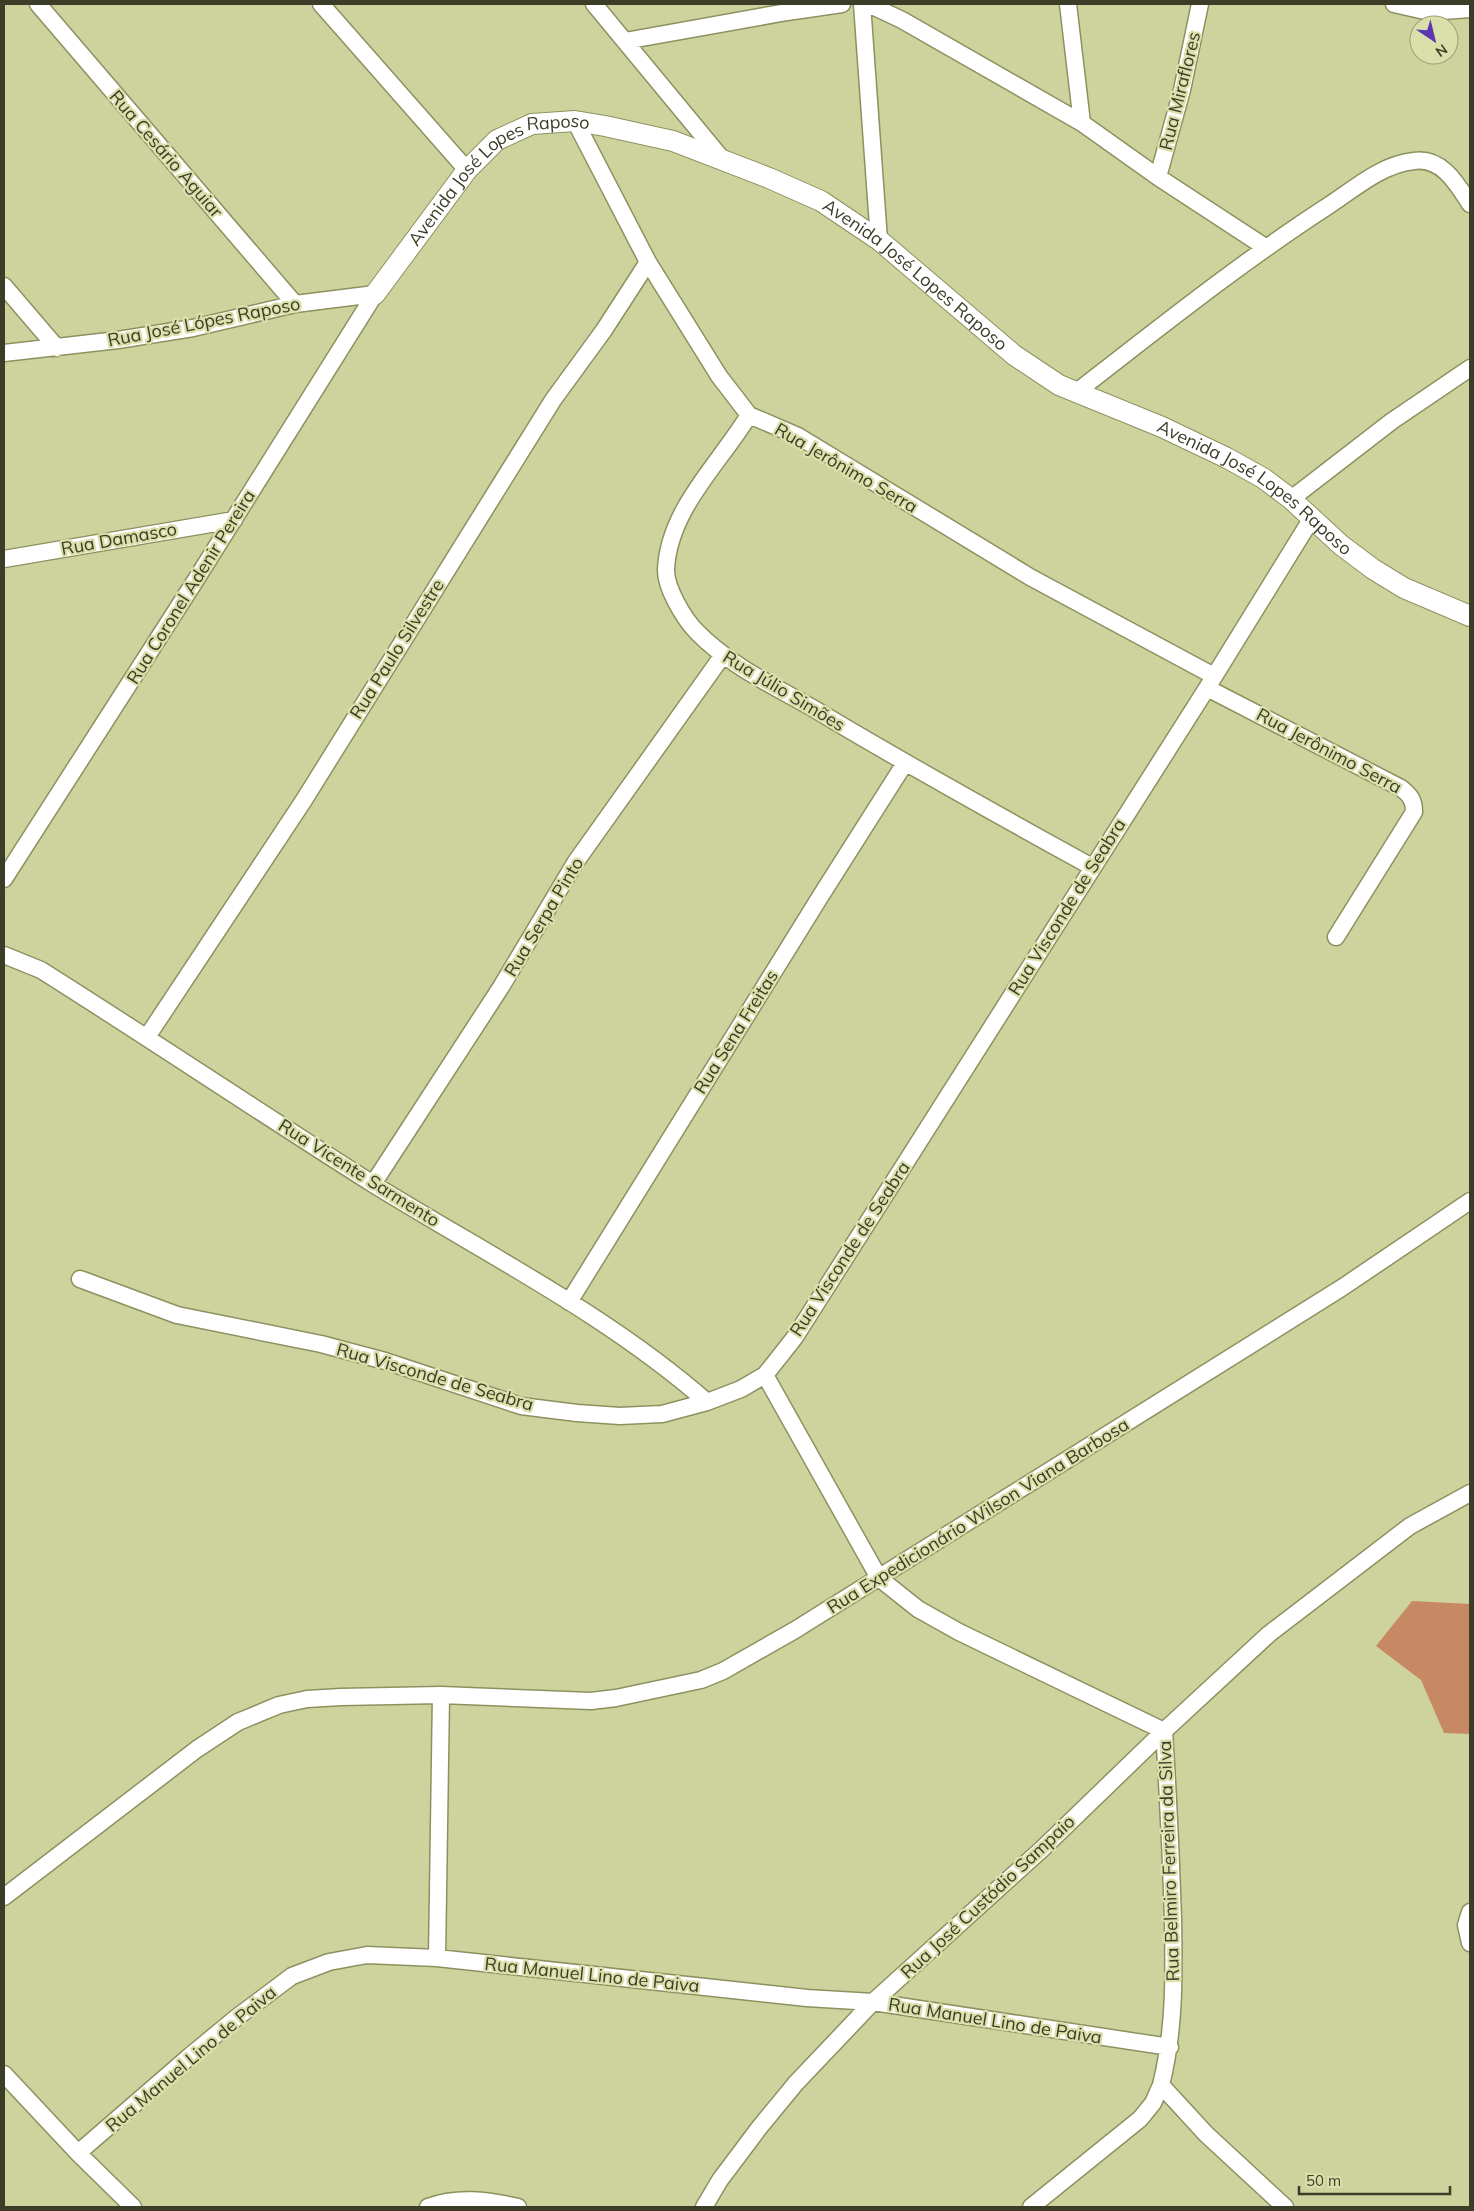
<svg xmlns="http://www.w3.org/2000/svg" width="1474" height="2211" font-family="Mulish,sans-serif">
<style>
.forest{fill:#c78963}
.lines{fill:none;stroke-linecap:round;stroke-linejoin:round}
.minor-casing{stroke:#8d915f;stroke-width:19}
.tertiary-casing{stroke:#8d915f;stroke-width:22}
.minor{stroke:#fff;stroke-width:16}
.tertiary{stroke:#fff;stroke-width:20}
.labels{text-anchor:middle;stroke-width:4.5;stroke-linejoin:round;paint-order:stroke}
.street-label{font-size:18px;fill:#3b3d28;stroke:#dbe0ab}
</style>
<rect width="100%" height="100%" fill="#ced39e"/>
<!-- forest -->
<path class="forest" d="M1412,1601l58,3v130l-26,-1 -23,-53 -45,-34z"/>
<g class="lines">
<defs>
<path id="minor" d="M38,4l257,300
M321,4l146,166
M594,4l129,156
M862,4l17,236
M868,4l34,16 180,103 76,54 107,70
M1068,4l14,119
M1394,4l35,8 41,-3
M625,41l162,-29 55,-8
M575,121l73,141 71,114 30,39 49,21 232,141 184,99
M1158,177l24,-87 18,-86
M4,286l53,62
M4,353l114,-13 75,-12 102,-24 80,-10
M1075,393c83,-64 165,-130 253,-187 26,-17 54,-42 86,-45 28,-4 43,23 56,43
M749,415c-29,48 -80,94 -83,154 -1,18 18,50 31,63 33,34 79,55 119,78 91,55 184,106 276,157
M1291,499l101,-78 78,-53
M4,559l230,-39
M1207,688l194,100c9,7 13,12 13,24l-78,125
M4,879l193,-301 178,-284
M4,955l37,15c111,70 221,144 332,214 113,70 235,131 334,218
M147,1037l157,-237 249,-400 51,-70 44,-68
M373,1184l128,-197 74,-124 148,-208
M80,1279l97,36 144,29 64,17 136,45 56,7 43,3 42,-2 45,-12 34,-13 24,-14 30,-38 412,-649 105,-170
M569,1302l251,-405 85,-134
M765,1375l114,203 39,31 41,23 205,99
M1164,1731c4,62 7,125 9,187 1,57 2,111 -12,167l45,49 79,73
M4,1897l193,-148 41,-27 41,-17 28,-6 34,-2 100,-2 150,6 25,-3 85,-18 22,-9 72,-41 548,-343 127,-86
M1470,1912l-4,13 4,18
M437,1958l4,-263
M4,2074l74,79 55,54
M78,2153l112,-97 46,-38 56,-42 37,-14 38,-7 70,3 370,40 66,4 297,45
M428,2207c29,-11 60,-7 90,0
M704,2207l16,-27 39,-52 37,-45 77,-81 169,-153 122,-118 105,-97 141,-108 60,-33
M1031,2207l109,-88 13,-16 8,-18"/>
<g id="tertiary">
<path id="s1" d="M375,294l92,-124 30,-30 35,-16 43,-3 30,5 68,15 96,37 52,23 58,39 135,115 45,30 103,42 65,31 36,20 28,21 50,46 32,24 31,19 66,28"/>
</g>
</defs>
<!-- minor casing -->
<use href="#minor" class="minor-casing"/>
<!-- tertiary casing -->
<use href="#tertiary" class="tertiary-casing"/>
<!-- minor -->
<use href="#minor" class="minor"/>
<!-- tertiary -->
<use href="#tertiary" class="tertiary"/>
</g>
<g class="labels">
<!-- street labels -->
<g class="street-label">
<text transform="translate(1180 91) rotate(-76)" y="6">Rua Miraflores</text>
<text transform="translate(166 154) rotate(49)" y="6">Rua Cesário Aguiar</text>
<text dy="6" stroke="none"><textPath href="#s1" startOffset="178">Avenida José Lopes Raposo</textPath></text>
<text dy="6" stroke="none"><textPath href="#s1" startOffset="658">Avenida José Lopes Raposo</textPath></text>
<text transform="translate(204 322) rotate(-11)" y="6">Rua José Lópes Raposo</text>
<text transform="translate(846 468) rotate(30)" y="6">Rua Jerônimo Serra</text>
<text dy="6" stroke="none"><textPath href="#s1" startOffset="1062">Avenida José Lopes Raposo</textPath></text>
<text transform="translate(119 539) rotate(-10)" y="6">Rua Damasco</text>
<text transform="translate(191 587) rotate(-58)" y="6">Rua Coronel Adenir Pereira</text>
<text transform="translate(397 649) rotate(-58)" y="6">Rua Paulo Silvestre</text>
<text transform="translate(784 691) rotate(31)" y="6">Rua Júlio Simões</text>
<text transform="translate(1329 751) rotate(28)" y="6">Rua Jerônimo Serra</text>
<text transform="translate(1067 907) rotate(-58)" y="6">Rua Visconde de Seabra</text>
<text transform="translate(544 917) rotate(-59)" y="6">Rua Serpa Pinto</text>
<text transform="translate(736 1032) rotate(-58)" y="6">Rua Sena Freitas</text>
<text transform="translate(359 1173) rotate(32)" y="6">Rua Vicente Sarmento</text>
<text transform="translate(850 1249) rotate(-57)" y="6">Rua Visconde de Seabra</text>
<text transform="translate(435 1377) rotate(16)" y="6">Rua Visconde de Seabra</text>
<text transform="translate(978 1516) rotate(-32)" y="6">Rua Expedicionário Wilson Viana Barbosa</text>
<text transform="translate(1169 1861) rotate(-92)" y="6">Rua Belmiro Ferreira da Silva</text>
<text transform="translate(988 1897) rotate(-43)" y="6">Rua José Custódio Sampaio</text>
<text transform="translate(592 1975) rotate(6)" y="6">Rua Manuel Lino de Paiva</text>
<text transform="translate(995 2021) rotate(9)" y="6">Rua Manuel Lino de Paiva</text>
<text transform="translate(191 2059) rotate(-40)" y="6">Rua Manuel Lino de Paiva</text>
</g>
</g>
<!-- border -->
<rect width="1474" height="2211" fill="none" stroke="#3b3d28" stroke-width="10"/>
<!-- north arrow -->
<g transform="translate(1434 40) rotate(145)"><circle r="24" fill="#dbe0ab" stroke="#9b9f77"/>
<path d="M0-4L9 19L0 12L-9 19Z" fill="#5d37af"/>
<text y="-8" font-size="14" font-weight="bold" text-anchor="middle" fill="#3b3d28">N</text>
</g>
<!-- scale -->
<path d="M1299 2186v8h151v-8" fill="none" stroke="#3b3d28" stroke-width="2.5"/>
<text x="1306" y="2186" font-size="15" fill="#3b3d28" stroke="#dbe0ab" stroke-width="4" paint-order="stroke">50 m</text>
</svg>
